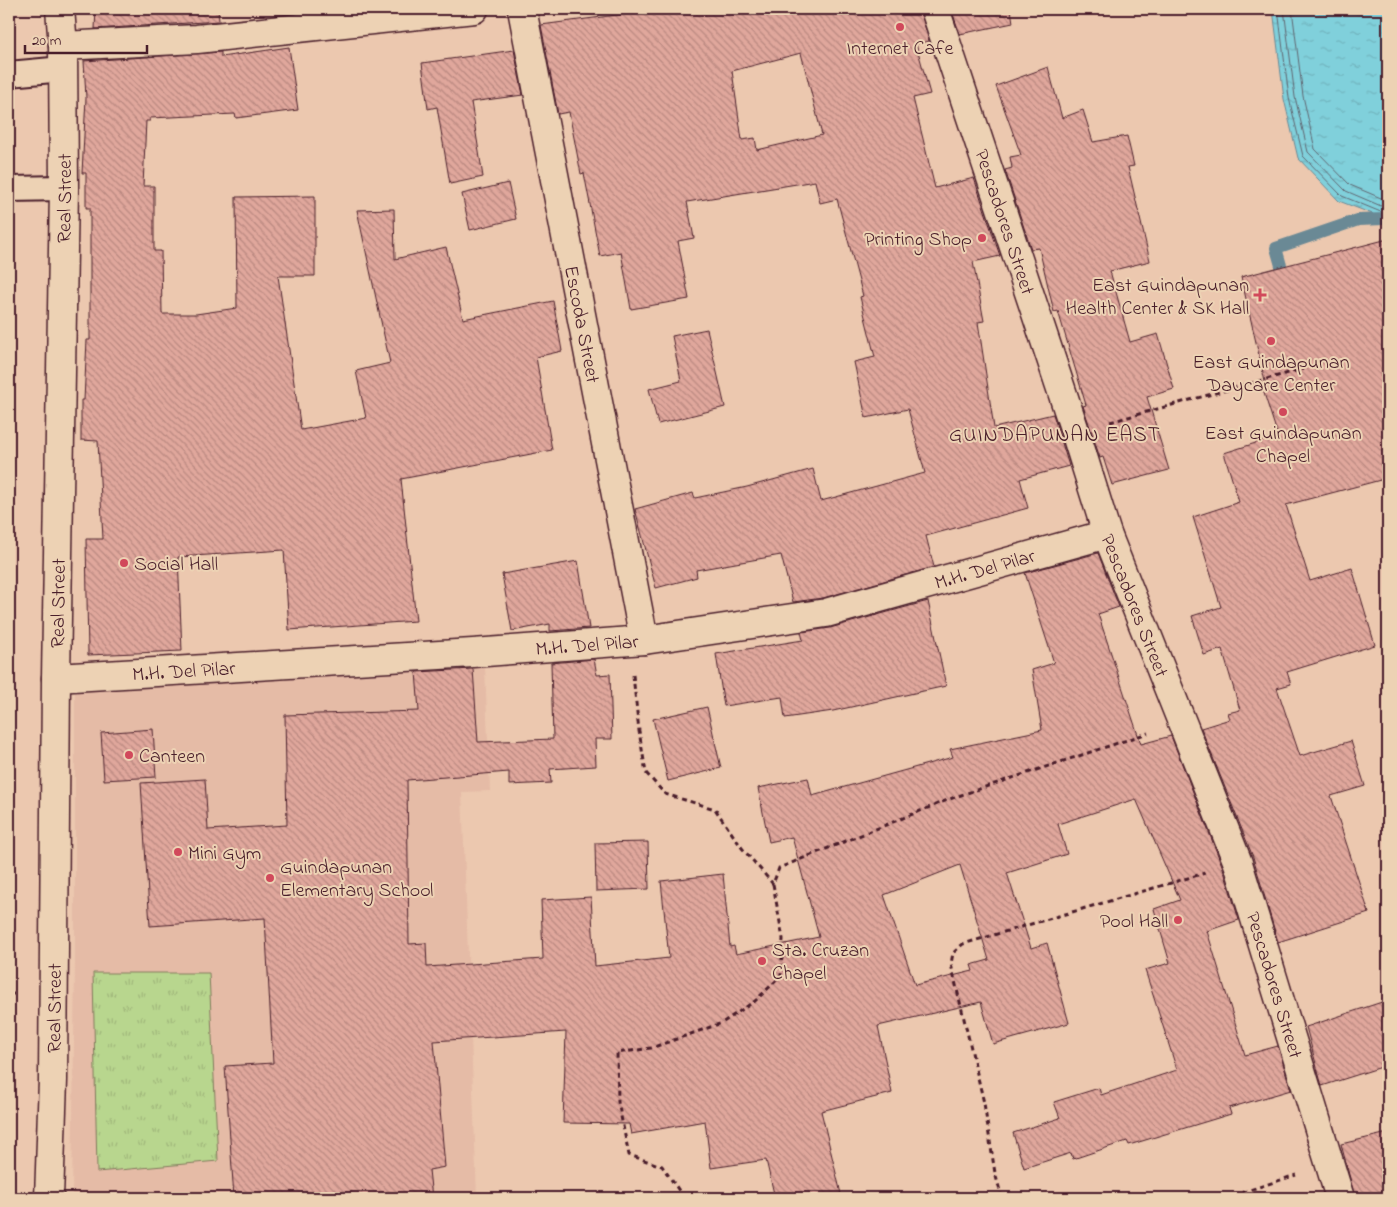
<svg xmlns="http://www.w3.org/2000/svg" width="1397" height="1207" font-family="'Indie Flower',sans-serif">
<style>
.built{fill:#e5bba6}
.grass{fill:url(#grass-tufts);stroke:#817a5c}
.water{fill:url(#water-ripples);stroke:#6a8995}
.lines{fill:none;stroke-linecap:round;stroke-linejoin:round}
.shore{stroke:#606671;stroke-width:1}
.stream{stroke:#6a8995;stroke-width:12}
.building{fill:url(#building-back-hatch);stroke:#4a1f2b;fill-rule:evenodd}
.service-casing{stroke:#4a1f2b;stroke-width:28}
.minor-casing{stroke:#4a1f2b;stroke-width:31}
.primary-casing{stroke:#4a1f2b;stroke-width:31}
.path{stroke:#4a1f2b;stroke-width:3;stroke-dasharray:5 4;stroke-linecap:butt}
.service{stroke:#edd2b4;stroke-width:24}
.minor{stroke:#edd2b4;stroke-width:28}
.primary{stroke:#edd2b4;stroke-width:28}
.poi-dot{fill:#d1495b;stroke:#edd2b4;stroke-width:2}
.labels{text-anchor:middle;stroke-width:4;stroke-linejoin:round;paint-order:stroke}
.poi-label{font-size:20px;fill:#4a1f2b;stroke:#edd2b4;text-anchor:start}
.street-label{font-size:20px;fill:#4a1f2b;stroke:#edd2b4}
.neighbourhood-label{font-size:21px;letter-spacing:1px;fill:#4a1f2b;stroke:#edd2b4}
</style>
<defs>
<pattern id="grass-tufts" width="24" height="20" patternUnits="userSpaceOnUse" patternTransform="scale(1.25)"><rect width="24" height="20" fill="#b8d68e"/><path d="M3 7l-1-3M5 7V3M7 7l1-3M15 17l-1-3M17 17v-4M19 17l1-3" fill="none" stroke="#a0b77b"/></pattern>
<pattern id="water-ripples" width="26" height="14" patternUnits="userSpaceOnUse" patternTransform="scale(1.25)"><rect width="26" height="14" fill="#80d0db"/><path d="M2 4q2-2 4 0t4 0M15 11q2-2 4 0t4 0" fill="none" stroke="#70b2bc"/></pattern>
<pattern id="building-back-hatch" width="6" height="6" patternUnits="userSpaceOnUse" patternTransform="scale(1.25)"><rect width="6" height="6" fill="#e0a79c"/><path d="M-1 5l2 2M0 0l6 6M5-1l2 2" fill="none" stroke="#b8877f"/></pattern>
</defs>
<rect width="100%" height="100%" fill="#ecc8af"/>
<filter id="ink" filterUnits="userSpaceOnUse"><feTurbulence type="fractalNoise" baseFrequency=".02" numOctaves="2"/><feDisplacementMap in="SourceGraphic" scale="10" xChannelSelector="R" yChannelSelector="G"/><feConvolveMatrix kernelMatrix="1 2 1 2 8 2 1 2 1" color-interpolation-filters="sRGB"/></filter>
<g filter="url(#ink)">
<!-- built -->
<path class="built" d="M485,667l5,124 -28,1 15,406h-405l3,-234v-280z"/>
<!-- grass -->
<path class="grass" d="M93,973h116l9,188 -121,11z"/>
<!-- water -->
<path class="water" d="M1273,9h115v211l-49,-19 -41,-43 -14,-59z"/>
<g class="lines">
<!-- shore -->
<path class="shore" d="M1278,9l11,89 14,58 39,40 46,19
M1284,9l11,88 13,55 38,39 42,18
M1292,9l11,87 12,53 35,36 38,16"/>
<!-- stream -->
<path class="stream" d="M1286,283l-10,-35 82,-28 26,-1"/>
</g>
<!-- building -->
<path class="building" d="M96,9h122l1,12 -124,8z
M662,9h258l9,32 -13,3 14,50 -17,4 22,90 39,-10 26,78 -27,6 11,59 -6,1 16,106 59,-14 16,52 -49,13 8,29 -102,28 8,31 -111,31 -30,4 -12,-47 -85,15 1,7 -41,11 -21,-79 58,-16 2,5 52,-11 66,-18 8,32 104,-28 -17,-64 -42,9 -12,-56 21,-5 -15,-60 3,-1 -26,-97 -17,4 -5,-22 -128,21 7,36 -16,3 11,58 -58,10 -10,-57 -21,4 -16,-83 -3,1 -12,-62 -11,2 -17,-89zM801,53l21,82 -65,15 -2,-12 -13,2 -10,-69z
M951,9h60l2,14 -53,11z
M289,47l9,63 -62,8 -1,-4 -85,4v3h-4l-3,65h11v65h7l1,63h34l41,-6 -1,-111 79,-1v80h-37l23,154 65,-12 -10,-47 34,-8 -33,-153 37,-1 1,50 51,-12 17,72 90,-18 9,50 -26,6 16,93 -151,29 15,142 -127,9 -5,-80 -106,7 4,94 -94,4 -2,-116h17l-5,-98 -17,-1v-40h3l3,-60h3v-132h-4v-35h-4l4,-75 -2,-37 137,-9v5z
M514,50l9,45 -52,7 12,75 -33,7 -13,-77 -9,2 -6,-46z
M1048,67l14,51 21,-8 10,32 34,-6 7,30 -6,1 22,94 -40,10 20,71 28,-8 16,55 -27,8 22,73 -57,15 -9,-28 -3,1 -17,-52 3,-1 -28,-94 -4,1 -15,-64 -8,1 -26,-79 7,-2 -2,-11 11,-2 -25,-69z
M508,183l8,36 -46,11 -8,-36z
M1388,239v239l-102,27 24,76 42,-13 23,77 -88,27 4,12 -14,4 23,68 51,-15 14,45 -34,10 38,117 -91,29 -25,-85 -52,-129 29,-9 -2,-6 12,-3 -18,-61 -18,6 -12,-39 29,-9 -28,-90 46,-15 -15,-49 54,-17 -16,-49 4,-1 -25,-109z
M707,329l18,78 -67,17 -9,-35 32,-8 -9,-45z
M1098,553l21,54 -21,7 43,130 30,-8 52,132 16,52 -32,11 38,124 33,-9 13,44 -62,18 2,6 -102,31 -2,-4 -54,18 -2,-6 -47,15 -11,-35 47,-15 -6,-16 45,-14 2,7 76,-25 -32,-100 25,-7 -16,-54 26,-9 -44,-101 -78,25 9,30 -60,19 24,75 16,-5 22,80 -76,21 -12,-42 -103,24 14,67 -71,18 21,87h-67l-9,-38 -55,8 -6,-47 -74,13 -2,-10 -66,-1 3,-91 -132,9 11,126 -16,3 3,28h-198l-9,-132 48,-3 -8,-145 -115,8 -9,-143 64,-4 3,51 79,-5 -2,-110 134,-4 -3,-39 57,-3 5,73 75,-3 -2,-76 43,-4 3,16 13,-1 2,65h-17l1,27 -46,3 1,14 -42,2v-13l-102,8 2,164 17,-1 1,24 116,-8 -2,-59 50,-3 4,69 74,-8 -8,-77 62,-7 7,73 4,-1 2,8 83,-17 -27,-100 -23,5 -11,-54 50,-10 4,18 141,-39 -3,-8 92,-19 -10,-60 22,-7 -29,-90zM960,865l29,95 -18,5 2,6 -58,14 -31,-90z
M578,561l11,67 -39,3v-7l-38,7 -10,-57z
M928,601l18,85 -113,25 -48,7 -3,-21 -58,9 -8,-52 87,-14 -2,-8 29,-4z
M707,707l14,61 -53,13 -15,-62z
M153,729l3,48 -52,3 -3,-47z
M648,842l1,47 -53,2 -1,-48z
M1388,1000v65l-66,21 -16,-59z
M1388,1133v57l-33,8 -14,-54z"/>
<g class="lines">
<defs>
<path id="service" d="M9,74l54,-5
M9,189l55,-1"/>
<g id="minor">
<path id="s1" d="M522,9l122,631"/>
<path id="s2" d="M935,9l140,422 32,103 131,329 102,335"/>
<path d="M63,46l134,-7 277,-30"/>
<path id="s3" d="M56,678l417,-25 171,-13 182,-27 281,-79"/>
</g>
<g id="primary">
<path id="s4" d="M49,1198l4,-118 3,-402 8,-490 -1,-142 -3,-37"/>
</g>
</defs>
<!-- service casing -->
<use href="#service" class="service-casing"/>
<!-- minor casing -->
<use href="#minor" class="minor-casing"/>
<!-- primary casing -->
<use href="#primary" class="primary-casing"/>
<!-- path -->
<path class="path" d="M1110,422l193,-53
M633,675l6,56 7,42 19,21 50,15 27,39 31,36
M9,994h9
M684,1198l-22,-32 -33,-11 -11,-53 -1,-49 34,-5 71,-25 33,-22 26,-25 2,-37 -10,-55 6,-16 176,-71 193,-64
M1002,1198l-7,-25 -11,-70 -33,-139 2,-11 10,-9 242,-71
M1083,1198l5,-2 3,2
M1225,1198l71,-23"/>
<!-- service -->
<use href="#service" class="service"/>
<!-- minor -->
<use href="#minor" class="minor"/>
<!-- primary -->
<use href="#primary" class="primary"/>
</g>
</g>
<!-- markers -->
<g class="poi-dot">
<circle cx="900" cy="27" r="5"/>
<circle cx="982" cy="238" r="5"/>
<path d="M1257.5 287.5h5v5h5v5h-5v5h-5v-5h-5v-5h5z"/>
<circle cx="1271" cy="341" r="5"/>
<circle cx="1283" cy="412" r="5"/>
<circle cx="124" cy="563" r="5"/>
<circle cx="129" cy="755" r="5"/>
<circle cx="178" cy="852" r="5"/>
<circle cx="270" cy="878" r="5"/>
<circle cx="1178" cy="920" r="5"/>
<circle cx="762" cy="961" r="5"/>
</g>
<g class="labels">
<!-- poi labels -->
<g class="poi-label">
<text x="900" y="54" text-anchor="middle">Internet Cafe</text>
<text x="972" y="245" text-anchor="end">Printing Shop</text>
<text x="1249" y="291" text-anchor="end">East Guindapunan<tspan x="1249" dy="23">Health Center &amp; SK Hall</tspan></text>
<text x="1271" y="368" text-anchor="middle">East Guindapunan<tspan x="1271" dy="23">Daycare Center</tspan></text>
<text x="1283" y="439" text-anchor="middle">East Guindapunan<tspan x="1283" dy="23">Chapel</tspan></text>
<text x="134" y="570">Social Hall</text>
<text x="139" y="762">Canteen</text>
<text x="188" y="859">Mini Gym</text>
<text x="280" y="873">Guindapunan<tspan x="280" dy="23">Elementary School</tspan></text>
<text x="1168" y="927" text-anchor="end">Pool Hall</text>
<text x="772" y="956">Sta. Cruzan<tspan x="772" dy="23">Chapel</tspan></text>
</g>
<!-- street labels -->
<g class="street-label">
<text dy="7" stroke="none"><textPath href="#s4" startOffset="1000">Real Street</textPath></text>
<text dy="7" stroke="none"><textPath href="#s2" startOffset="224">Pescadores Street</textPath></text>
<text dy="7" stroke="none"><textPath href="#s1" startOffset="321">Escoda Street</textPath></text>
<text dy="7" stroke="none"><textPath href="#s3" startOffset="938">M.H. Del Pilar</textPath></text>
<text dy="7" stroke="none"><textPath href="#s4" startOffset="595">Real Street</textPath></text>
<text dy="7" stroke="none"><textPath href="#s2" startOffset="629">Pescadores Street</textPath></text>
<text dy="7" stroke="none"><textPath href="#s3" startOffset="532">M.H. Del Pilar</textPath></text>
<text dy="7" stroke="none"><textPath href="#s3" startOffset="128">M.H. Del Pilar</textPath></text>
<text dy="7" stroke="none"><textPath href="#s2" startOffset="1034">Pescadores Street</textPath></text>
<text dy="7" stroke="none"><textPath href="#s4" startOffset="190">Real Street</textPath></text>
</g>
<!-- neighbourhood labels -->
<g class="neighbourhood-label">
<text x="1055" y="441">GUINDAPUNAN EAST</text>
</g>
</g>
<!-- margin -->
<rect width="1397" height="1207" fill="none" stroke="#edd2b4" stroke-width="30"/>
<rect x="15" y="15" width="1367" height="1177" fill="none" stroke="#4a1f2b" stroke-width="2" filter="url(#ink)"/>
<!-- scale -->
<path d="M25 45v8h122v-8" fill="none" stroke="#4a1f2b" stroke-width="2.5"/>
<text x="32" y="45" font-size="15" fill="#4a1f2b" stroke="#edd2b4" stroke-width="4" paint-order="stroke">20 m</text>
</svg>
